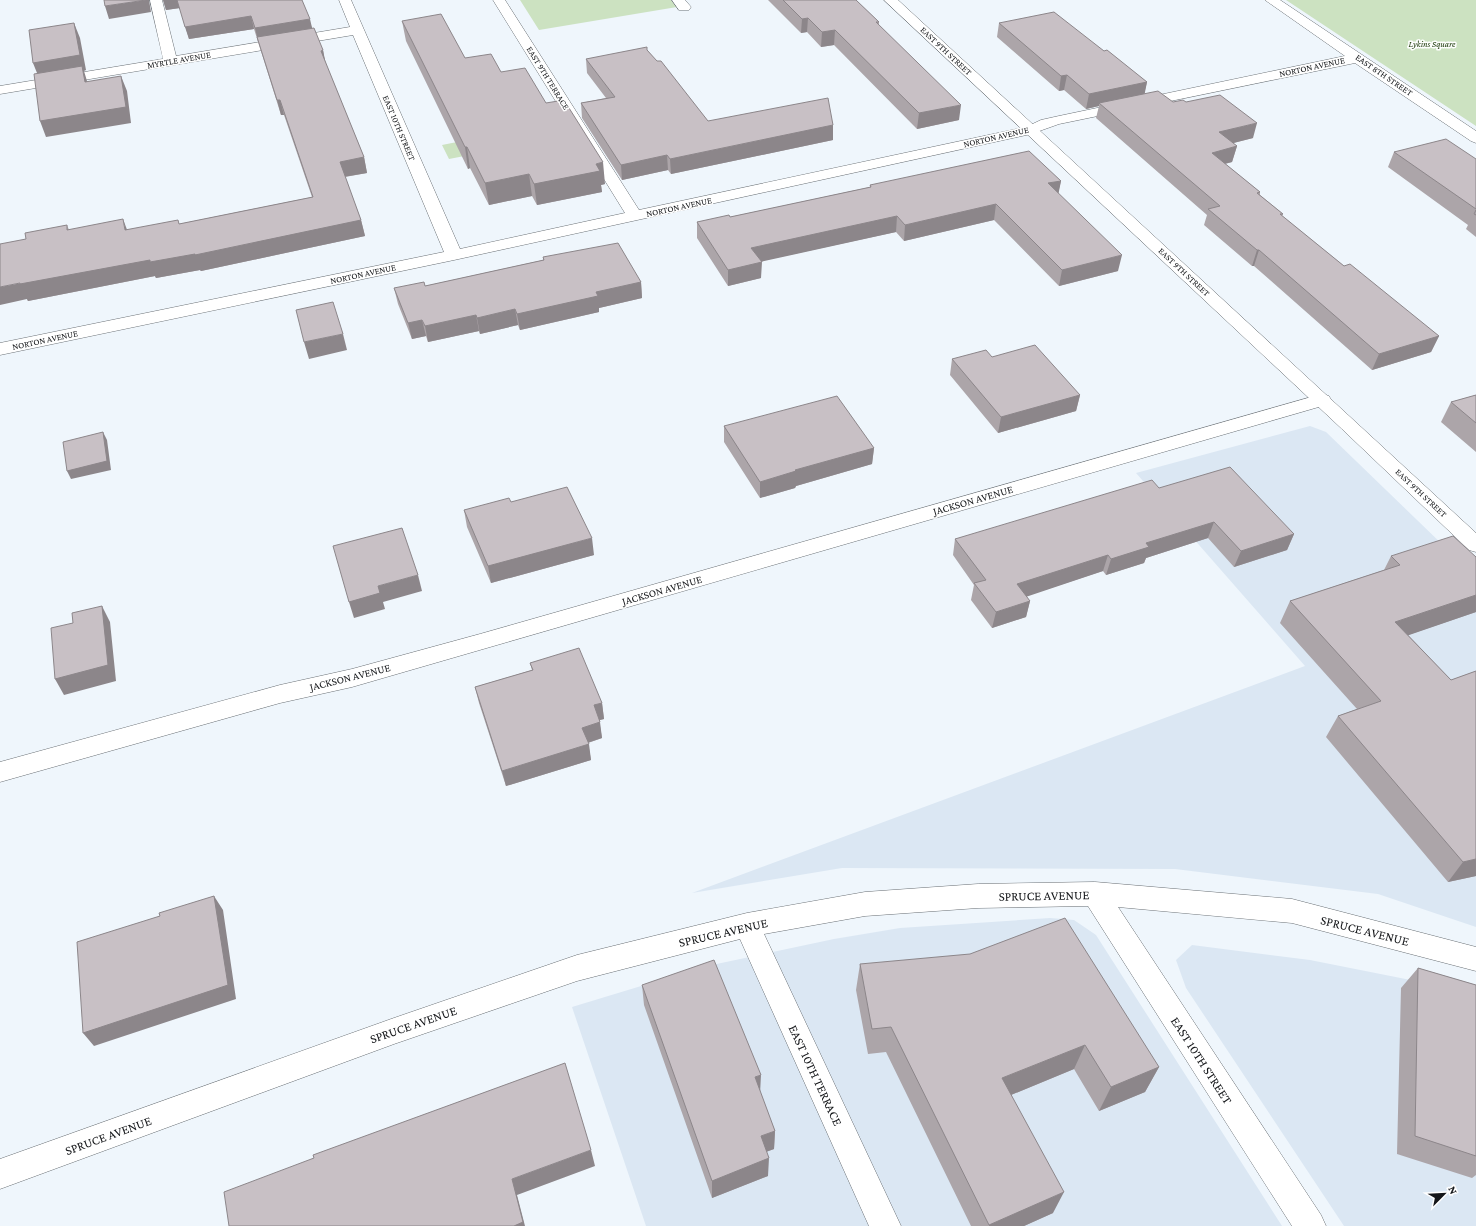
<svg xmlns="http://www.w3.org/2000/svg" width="1476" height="1226" font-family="'Crimson Pro',serif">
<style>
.built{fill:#dbe7f3}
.green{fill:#cce2c1}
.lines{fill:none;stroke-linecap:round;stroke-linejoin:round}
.minor-casing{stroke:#6a7075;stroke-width:1}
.major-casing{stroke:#6a7075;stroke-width:1}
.minor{fill:#fff;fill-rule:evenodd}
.major{fill:#fff;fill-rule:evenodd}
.wall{fill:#aca5a9}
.shaded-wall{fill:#8c868a}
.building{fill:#c8c0c5;stroke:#8c868a}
.labels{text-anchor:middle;stroke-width:3;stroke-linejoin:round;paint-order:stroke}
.far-park-label{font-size:9px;font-style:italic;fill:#143300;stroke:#fff}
.far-street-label{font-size:9px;fill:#141619;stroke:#fff}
.street-label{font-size:11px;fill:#141619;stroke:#fff}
.near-street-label{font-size:13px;fill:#141619;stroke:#fff}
</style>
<rect width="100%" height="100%" fill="#eff6fc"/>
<!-- built -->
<path class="built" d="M1310,426l16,6 150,145v350l-98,-33 -203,-25 -333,-1 -150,25 613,-227 -169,-193z
M1050,918l24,2 22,15 186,291h-636l-74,-219 135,-41 127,-27 66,-11z
M1192,945l118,15 166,33v233h-132l-158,-238 -10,-28z"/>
<!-- green -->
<path class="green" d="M520,0h151l6,7 -138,23z
M1286,0h190v126z
M472,139l8,14 -31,6 -7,-14z"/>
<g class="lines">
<defs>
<path id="minor" d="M150,0h12l14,56 174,-29 -11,-27h12l109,249 165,-36 -132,-213h12l134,210 387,-83 15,-7 18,-4 286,-60 -80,-56h15l196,131v12l-5,-2 -116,-78 -296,61 -28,10 -577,126 -454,95v-12l444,-91 -91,-217 -353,59v-8l163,-27z
M672,0h13l6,7 -2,3h-10z
M1322,394l7,2 2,4 -2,4 -977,283 -72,16 -280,79v-20l280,-77 72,-16 128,-35z
M1095,882l197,17 184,48v24l-184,-48 -174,-16 203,308 5,11h-34l-204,-320 -110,2 -113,8 -101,18 137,292h-32l-129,-287 -163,42 -183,63 -394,145v-30l394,-141 183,-63 170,-42 118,-21 113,-8z"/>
<path id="major" d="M884,0h14l578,533v19l-7,-2 -127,-121z"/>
</defs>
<!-- minor casing -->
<use href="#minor" class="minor-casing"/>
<!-- major casing -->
<use href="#major" class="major-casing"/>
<!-- minor -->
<use href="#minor" class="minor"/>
<!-- major -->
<use href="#major" class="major"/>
</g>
<!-- wall -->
<path class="wall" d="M163,0h139l10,28 11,22 2,12 39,95 3,16 -22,4 16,43 4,16 -164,35 -1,-1 -44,8 -1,-2 -127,25 -1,-2 -1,-60 41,-14 2,5h58l52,-6 133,-27 -28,-82h-3l-27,-86 -65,10 -9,-31 -14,2z
M768,0h88l23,22v3l80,95 -42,9 -83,-84 -13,2 -14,-15 -6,1z
M402,21l63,37 36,14 45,31 59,81 -4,1 1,7 -65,13 -5,-9 -43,9 -19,-37 -2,1 -62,-128z
M999,23l105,28 43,31 -3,12 29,8h13l67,36 -20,5 4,3 -5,16 -7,2 35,28v3l23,19 -1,2 62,50 95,70 -8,16 -59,18 -118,-104h-2l-48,-41 3,-10 -111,-97 3,-12 -13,3 -22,-19 -5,1 -62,-54z
M647,50l61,71 125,4v15l-162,34 -3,-4 -46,10 -40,-62 -1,-15 25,-5 -19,-25 -1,-14z
M1394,152l82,7v78l-10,-8 2,-4 -80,-58z
M1061,181l-3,12 60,78 -59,15 -65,-66 -90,21 -8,-9 -135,29v17l-33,8 -31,-48v-16l33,-5 140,-30v-2z
M543,257l98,25 1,16 -43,10v4l-79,18 -2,-5 -38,9 -1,-3 -51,11 -2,-6 -14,3 -14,-35 -4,-16 31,-2 118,-26z
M992,357l88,38 -4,16 -78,22 -48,-58 2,-16z
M1476,395v57l-35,-30 10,-20z
M724,426l150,22 -2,16 -76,22 -1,2 -35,10 -36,-56z
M1159,488l135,46 -7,16 -53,17 -26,-29 -62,20 -2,5 -38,12 -3,-4 -77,25 4,5 -4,16 -34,11 -21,-28 3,-15 -21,-30 2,-16z
M511,502l83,53 -103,28 -24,-56 -3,-17z
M1391,556l85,1v55l-68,23 43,45 25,-9v205l-28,6 -122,-145 12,-21 19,-7 -77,-86 10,-22 94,-31z
M530,663l72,40 2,16 -5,1 3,18 -14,5 3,17 -85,26 -27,-83 -4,-16 57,-17z
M860,964l299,103 -14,25 -46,19 -25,-42 -63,26 42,118 -29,13h-53l-85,-174 -18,2 -12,-64z
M1418,968l58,17v190l-4,3 -75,-24 4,-166z
M642,985l118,107 15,39 -1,18 -8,3 2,24 -56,22 -68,-193z"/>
<!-- shaded-wall -->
<path class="shaded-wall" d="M146,0h3l2,12 -42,7 -4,-13z
M163,0h14l3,8 -14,2z
M251,16l3,13 -65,10 -4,-12z
M808,18l-1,14 -6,1 1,-14z
M310,19l3,13 -55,9 -3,-13z
M74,23l6,15 6,32 -2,1 3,10 3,16 -51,-19 -6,-15z
M835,30l-1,15 -13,2 1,-15z
M323,50l3,15 -5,-14z
M1067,75l-3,15 -5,1 2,-15z
M121,76l6,15 4,32 -85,14 -6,-16z
M1147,82l-3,15 -45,6v3l-13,3 3,-15z
M277,100h3l4,15h-3z
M961,105l-2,15 -42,9 2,-16z
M1257,123l-4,15 -39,10 5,-16z
M833,125v15l-162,34 -1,-15z
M1237,146l-5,16 -25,6 5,-15z
M465,147h2l3,21 -2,1z
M667,155l1,15 -46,10 -1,-15z
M364,157l3,16 -24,4 -3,-15z
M603,162l2,22 -4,1 1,7 -65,13 -3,-21 62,-20z
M529,174l3,22 -43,9 -4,-22z
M1061,181l-3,15 -10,-13z
M996,204l-2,16 -90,21 1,-16z
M897,216l-1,16 -145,32v-16z
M123,219l6,16 -4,-5z
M361,220l4,16 -164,35 -1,-1 -44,8 -1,-2 -127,25 -1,-2 -27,6v-18z
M1257,250h2l-5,16h-2z
M1122,255l-4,16 -59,15 3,-16z
M762,262l-1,16 -33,8v-16z
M641,282l1,16 -43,10v4l-79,18 -3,-16 79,-22z
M515,309l3,16 -38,9 -3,-16z
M476,315l3,16 -51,11 -3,-16z
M422,320l4,16 -14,3 -4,-16z
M343,334l4,16 -38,9 -5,-17z
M1439,336l-8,16 -59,18 7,-16z
M1080,395l-4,16 -78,22 3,-16z
M103,432l4,8 4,30 -40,9 -4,-8z
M874,448l-2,16 -76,22 -1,2 -35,10v-16l35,-12z
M1214,522l-6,16 -62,20 -2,5 -38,12 5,-16 35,-16z
M1294,534l-7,16 -53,17 7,-16z
M592,538l2,17 -103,28 -3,-17z
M1108,555l-5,16 -89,30 3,-17z
M418,575l4,16 -39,11 2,7 -31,9 -5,-16 29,-16z
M1476,595v17l-93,32 12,-22z
M1030,601l-4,16 -34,11 4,-16z
M102,606l8,16 6,59 -52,14 -9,-16z
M602,703l2,16 -8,2 -2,-16z
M600,722l2,16 -18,6 -2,-16z
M589,744l2,16 -85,26 -4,-15z
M1476,859v17l-28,6 15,-20z
M214,896l9,14 13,89 -142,47 -11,-13z
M1085,1045l-11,24 -80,33 8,-24z
M1159,1067l-14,25 -46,19 12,-24z
M761,1075l-1,19 -5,-17z
M775,1131l-1,18 -14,5 1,-18z
M591,1150l4,16 -78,29 8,31h-11l-2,-47z
M769,1158l-1,18 -56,22v-17z
M1064,1192l-11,21 -29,13h-35v-1z"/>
<!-- building -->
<path class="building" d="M104,0h42l-41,6z
M177,0h125l8,19 -55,9 -4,-12 -66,11z
M783,0h73l23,22h-3l85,83 -42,8 -84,-83 -13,2 -14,-14 -6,1z
M1054,12l50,39 3,-1 40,32 -58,12 -22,-19 -6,1 -62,-53z
M441,14l24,44 26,-4 10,18 24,-4 21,35 18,-3 39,62 -7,2 4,7 -66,13 -5,-10 -44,9 -18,-36h-2l-63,-126z
M74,23l6,32 -47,8 -4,-33z
M314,28l9,22 -2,1 43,106 -24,5 21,58 -166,35v-1l-45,8v-2l-130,24v-1l-20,4v-43l26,-5 -1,-6 42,-8v5l56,-11 2,11 53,-10 1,4 134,-27 -33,-97h-3l-20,-63z
M647,47v3l10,11h4l47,60 120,-23 5,27 -163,34 -3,-4 -46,10 -40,-62 34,-6 -29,-38z
M82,66l3,16 36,-6 5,31 -86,14 -6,-47z
M1158,91l15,11 10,-2 3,2 34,-7 37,28 -38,9 18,14 -25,7 48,39 -3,1 26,21h-3l64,52 6,-2 89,72 -60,18 -120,-104h-2l-49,-41 12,-3 -121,-103z
M1446,139l30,20v50l-82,-57z
M1029,151l32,30 -13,2 74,72 -60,15 -66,-66 -91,21 -8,-9 -146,32 11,14 -34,8 -31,-48 32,-7 1,2 141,-30 -1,-2z
M1476,210v5l-2,-1z
M618,243l23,39 -45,10 2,4 -81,18 -2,-5 -38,9 -1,-3 -51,11 -3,-6 -14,3 -14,-35 30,-6 1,4 119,-26 -1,-3z
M333,302l10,32 -39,8 -8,-32z
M1035,345l45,50 -79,22 -49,-58 34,-9 6,7z
M1476,395v28l-25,-21z
M837,396l37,52 -79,22 1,1 -36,11 -36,-56z
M103,432l4,29 -40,10 -4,-29z
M1230,467l64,67 -53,17 -27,-29 -68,21 3,4 -38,12 -3,-4 -91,29 13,17 -34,11 -22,-29 12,-3 -31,-41 197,-59 7,8z
M567,487l25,51 -104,28 -24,-56 45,-12 2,4z
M402,528l16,47 -40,11 2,7 -31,9 -16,-56z
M1453,536l23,21v38l-81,27 56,58 25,-9v188l-13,3 -125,-146 43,-15 -91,-100 110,-36 -9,-9z
M102,606l6,59 -53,14 -4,-51 22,-5 -1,-10z
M579,648l23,55 -8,2 6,17 -18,6 7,16 -87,27 -27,-84 58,-17 -3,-7z
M214,896l14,89 -145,48 -6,-91 83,-26 -1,-3z
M1065,918l94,149 -48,20 -26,-42 -83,33 62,114 -75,33 -98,-198 -19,2 -12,-65 110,-10z
M714,960l47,115 -6,2 20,54 -14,5 8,22 -57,23 -70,-196z
M1418,968l58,17v171l-61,-20z
M565,1063l26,87 -79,29 11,43 -9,4h-285l-5,-34 90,-34 -1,-3z"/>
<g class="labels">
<!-- far-park labels -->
<g class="far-park-label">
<text x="1432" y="47">Lykins Square</text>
</g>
<!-- far-street labels -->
<g class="far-street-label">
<text transform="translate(946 51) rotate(43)" y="3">EAST 9TH STREET</text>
<text transform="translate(179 60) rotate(-10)" y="3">MYRTLE AVENUE</text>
<text transform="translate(1312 67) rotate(-12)" y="3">NORTON AVENUE</text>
<text transform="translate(1384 75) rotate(34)" y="3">EAST 8TH STREET</text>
<text transform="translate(548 78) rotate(58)" y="3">EAST 9TH TERRACE</text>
<text transform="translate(399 128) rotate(67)" y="3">EAST 10TH STREET</text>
<text transform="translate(996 137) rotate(-13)" y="3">NORTON AVENUE</text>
<text transform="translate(679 207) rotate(-12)" y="3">NORTON AVENUE</text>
<text transform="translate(1184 272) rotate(43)" y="3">EAST 9TH STREET</text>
<text transform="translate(363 274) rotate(-12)" y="3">NORTON AVENUE</text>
<text transform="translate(45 340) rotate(-12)" y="3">NORTON AVENUE</text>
<text transform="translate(1421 493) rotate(43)" y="3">EAST 9TH STREET</text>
</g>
<!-- street labels -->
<g class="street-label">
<text transform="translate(973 500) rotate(-16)" y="4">JACKSON AVENUE</text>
<text transform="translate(662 590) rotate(-16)" y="4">JACKSON AVENUE</text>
<text transform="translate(350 677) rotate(-14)" y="4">JACKSON AVENUE</text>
</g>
<!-- near-street labels -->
<g class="near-street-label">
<text transform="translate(1044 895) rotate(-1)" y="5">SPRUCE AVENUE</text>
<text transform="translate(1365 930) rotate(14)" y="5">SPRUCE AVENUE</text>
<text transform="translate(723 932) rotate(-13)" y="5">SPRUCE AVENUE</text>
<text transform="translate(413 1024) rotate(-19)" y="5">SPRUCE AVENUE</text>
<text transform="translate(1202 1060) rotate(57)" y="5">EAST 10TH STREET</text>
<text transform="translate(816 1075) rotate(65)" y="5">EAST 10TH TERRACE</text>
<text transform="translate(108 1135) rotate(-20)" y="5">SPRUCE AVENUE</text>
</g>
</g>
<!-- north arrow -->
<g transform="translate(1444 1194) rotate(66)" stroke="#ffffff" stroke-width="3" paint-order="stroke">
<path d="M0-3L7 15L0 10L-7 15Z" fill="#141619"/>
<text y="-6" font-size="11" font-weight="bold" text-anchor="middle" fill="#141619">N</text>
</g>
</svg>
